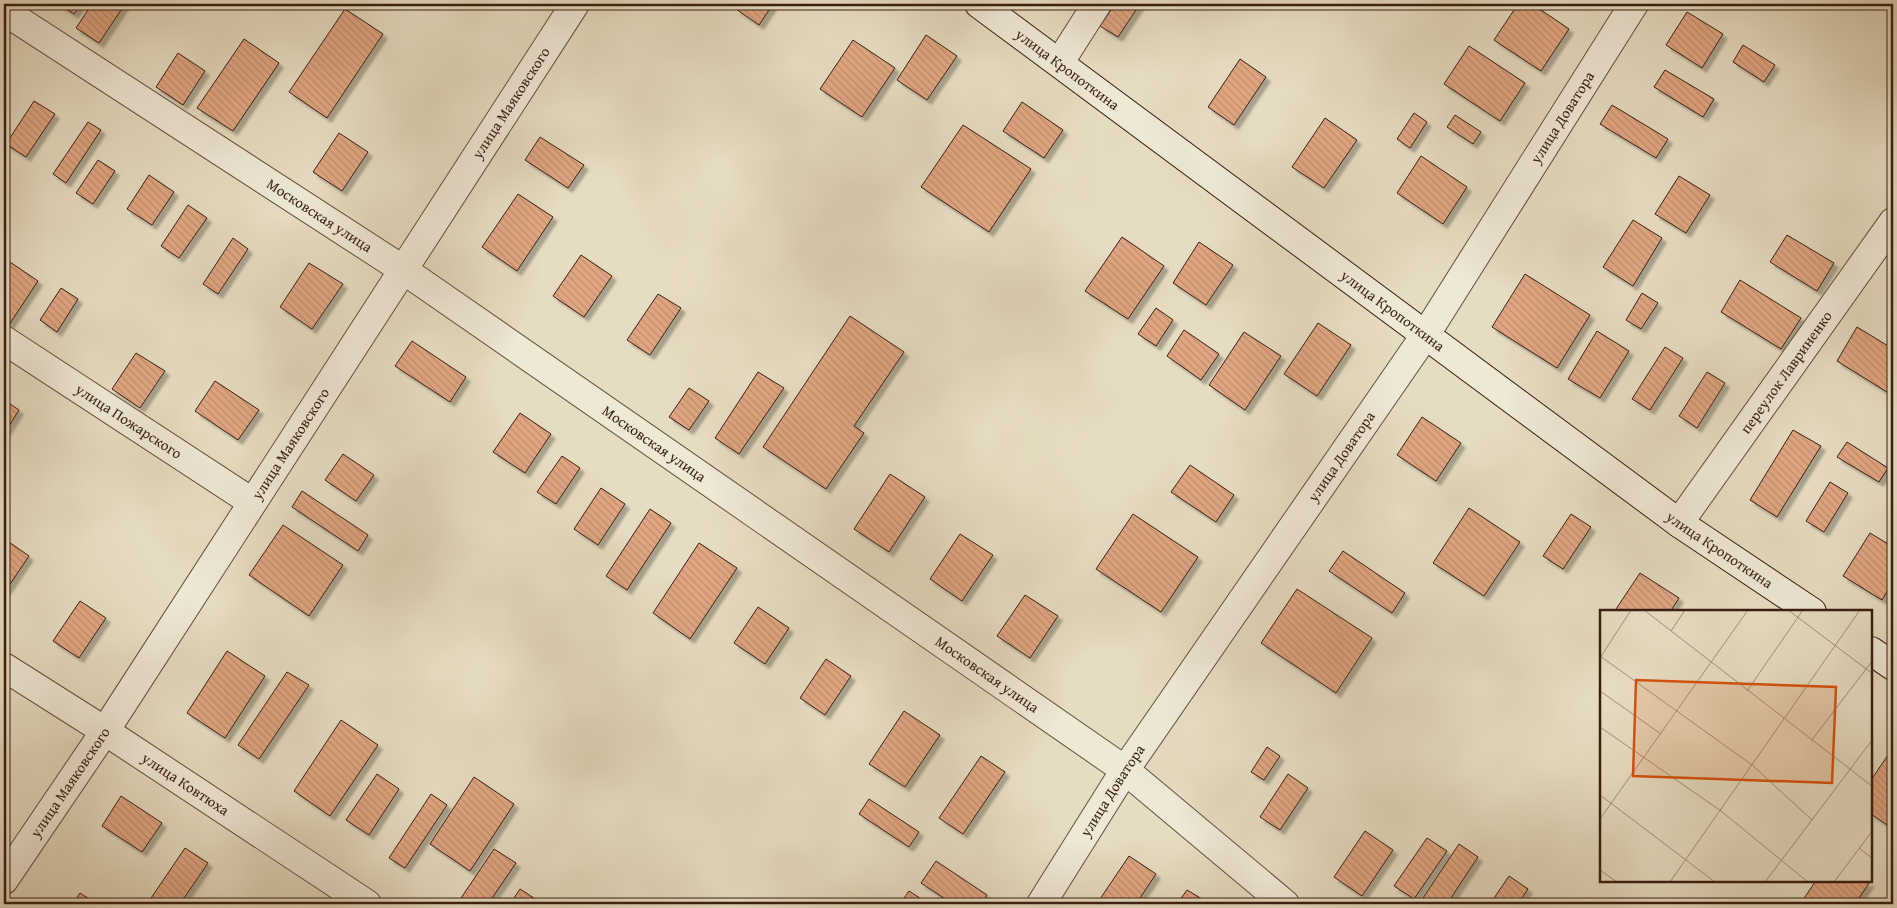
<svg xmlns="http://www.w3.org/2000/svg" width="1897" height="908" font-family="'Gentium Book Plus',serif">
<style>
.building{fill:url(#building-back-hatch);stroke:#391f12;filter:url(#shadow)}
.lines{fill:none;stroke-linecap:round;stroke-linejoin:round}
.minor-casing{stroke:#644e3e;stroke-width:30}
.secondary-casing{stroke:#391f12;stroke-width:30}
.minor{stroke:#efe8d7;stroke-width:28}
.secondary{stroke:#efe8d7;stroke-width:28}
.labels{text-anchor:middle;stroke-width:4;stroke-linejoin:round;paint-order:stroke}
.street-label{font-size:15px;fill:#391f12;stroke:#efe8d7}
.inset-road{fill:none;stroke:#a1907b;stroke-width:1}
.view{fill:#d6530d;fill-opacity:0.15;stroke:#d6530d;stroke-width:2.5}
.inset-edge{fill:none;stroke:#391f12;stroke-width:2.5}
</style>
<defs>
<pattern id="building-back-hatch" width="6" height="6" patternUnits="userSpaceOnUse" patternTransform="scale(1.25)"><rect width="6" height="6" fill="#e0a682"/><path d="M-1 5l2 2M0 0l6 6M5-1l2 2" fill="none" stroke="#c18e6f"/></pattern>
<filter id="shadow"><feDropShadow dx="4.5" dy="4.5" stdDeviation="1" flood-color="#0004"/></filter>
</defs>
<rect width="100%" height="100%" fill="#e6dcc1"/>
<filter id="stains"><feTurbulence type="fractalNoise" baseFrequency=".004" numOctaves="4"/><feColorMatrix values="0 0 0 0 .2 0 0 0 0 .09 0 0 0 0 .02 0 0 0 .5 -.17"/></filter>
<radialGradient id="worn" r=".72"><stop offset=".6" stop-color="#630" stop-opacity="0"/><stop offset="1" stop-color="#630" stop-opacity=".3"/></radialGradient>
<!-- building -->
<path class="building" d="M58,4h23l-7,10z
M92,4h33l-26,39 -23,-15z
M739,4h34l-14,21 -23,-16z
M1115,4h25l-22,33 -18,-11z
M1518,4h14l37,25 -28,42 -47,-31z
M345,9l38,25 -56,84 -38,-26z
M1687,12l36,22 -21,34 -36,-23z
M926,35l31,21 -30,44 -30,-20z
M244,39l35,24 -46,68 -36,-23z
M853,40l42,28 -33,49 -42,-28z
M1743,45l32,20 -11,17 -31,-20z
M1469,46l56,37 -25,38 -56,-37z
M178,53l27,18 -22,34 -27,-18z
M1240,59l26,18 -32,48 -26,-18z
M1665,70l49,29 -11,18 -49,-30z
M34,101l21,13 -29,43 -20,-13z
M1022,102l41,28 -19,28 -41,-27z
M1612,105l56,34 -12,19 -56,-34z
M1414,113l13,9 -17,26 -13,-9z
M1455,115l26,17 -8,12 -26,-17z
M1325,118l32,22 -33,48 -32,-21z
M88,122l13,8 -35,53 -13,-9z
M963,125l68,44 -42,63 -68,-45z
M339,133l29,19 -26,39 -29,-19z
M540,137l44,28 -16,23 -43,-28z
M1421,156l46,31 -24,37 -46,-31z
M98,160l17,11 -22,33 -17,-11z
M149,175l25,17 -22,33 -25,-16z
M1679,176l31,19 -24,38 -31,-19z
M518,194l35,23 -36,54 -35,-24z
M188,205l19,13 -28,40 -18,-12z
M1633,220l29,18 -29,48 -30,-19z
M1787,235l47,28 -17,28 -47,-29z
M1122,237l42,29 -36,53 -43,-28z
M233,238l15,11 -30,45 -15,-10z
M1199,242l34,23 -27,40 -33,-22z
M581,255l31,21 -28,41 -31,-21z
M4,258l34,23 -29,44 -5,-4z
M309,263l34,21 -31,45 -32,-22z
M1525,274l65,41 -33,53 -65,-41z
M1740,280l61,38 -20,31 -60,-37z
M61,288l17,11 -21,33 -17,-12z
M1642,293l16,10 -17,26 -15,-9z
M658,294l23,14 -31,47 -23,-15z
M1156,308l17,12 -17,26 -18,-12z
M850,316l54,36 -50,74 10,7 -38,56 -63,-42z
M1318,323l33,22 -34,51 -33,-22z
M1857,327l36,22v33l-6,10 -50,-31z
M1184,330l35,24 -18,26 -34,-24z
M1597,331l32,20 -29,47 -32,-19z
M1244,332l37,24 -36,54 -36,-25z
M412,341l54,36 -16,25 -55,-36z
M1665,347l18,11 -33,52 -18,-11z
M136,353l29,18 -25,37 -28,-19z
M758,372l26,16 -45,66 -24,-16z
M1707,372l18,11 -28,45 -18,-12z
M215,381l44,29 -21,30 -43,-29z
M689,388l20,13 -20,29 -20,-13z
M4,400l15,10 -15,24z
M520,413l31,21 -26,39 -32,-21z
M1422,417l39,26 -25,38 -39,-26z
M1793,430l28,16 -44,71 -27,-17z
M1847,442l41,26 -9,14 -42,-25z
M343,454l31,21 -18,26 -31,-21z
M562,456l18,12 -24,36 -19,-12z
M1190,465l44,30 -18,27 -45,-30z
M890,474l35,23 -36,55 -35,-23z
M1830,482l18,11 -24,39 -18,-11z
M601,488l24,16 -27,41 -24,-16z
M302,491l66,44 -10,16 -66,-44z
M1469,508l51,34 -36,54 -51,-33z
M650,509l21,14 -44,67 -21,-14z
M1133,514l65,43 -37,55 -65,-43z
M1571,514l20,13 -28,42 -20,-13z
M283,525l60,40 -34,51 -60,-41z
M1870,533l23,14v34l-11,19 -39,-24z
M960,534l33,21 -31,46 -32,-22z
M6,540l23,16 -25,37v-49z
M699,543l38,25 -47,71 -37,-26z
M1343,551l62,42 -13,20 -63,-42z
M1640,573l39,25 -9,14h-56z
M1297,589l75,49 -36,55 -75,-50z
M1025,595l33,21 -28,42 -33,-22z
M80,601l26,17 -27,40 -26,-17z
M758,607l31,21 -24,36 -31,-21z
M227,651l38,25 -40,62 -38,-25z
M826,659l25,17 -26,39 -25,-17z
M287,672l22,13 -50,74 -21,-14z
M904,711l36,24 -35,52 -36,-23z
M341,720l37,25 -48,71 -36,-25z
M1267,747l13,9 -16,24 -13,-8z
M1888,755l5,4v70l-22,-15v-34z
M981,756l24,16 -42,62 -24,-16z
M377,774l22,15 -30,46 -23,-15z
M1288,774l20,14 -28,42 -20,-13z
M474,777l40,27 -44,67 -40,-27z
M431,794l16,11 -42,63 -16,-10z
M121,796l41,27 -20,29 -40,-26z
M869,799l50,33 -10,15 -50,-33z
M1365,831l28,19 -31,46 -28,-19z
M1427,838l20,13 -33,48 -20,-13z
M1459,844l19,13 -31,47h-28z
M185,848l23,15 -28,41h-33z
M494,849l22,14 -28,41h-31z
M1129,856l27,18 -20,30h-28l-8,-5z
M936,861l51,34 -6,9h-28l-32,-21z
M1509,876l19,13 -10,15h-28z
M1815,882h55l-15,22h-53l-1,-1z
M520,889l23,15h-33z
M1187,890l15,9 -4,5h-21z
M909,891l20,13h-29z
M80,893l17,11h-24z"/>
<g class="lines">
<defs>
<g id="minor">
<path id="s1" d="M4,11l398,258 723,501 160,134"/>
<path d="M1060,62l37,-58"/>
<path id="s2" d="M4,340l248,162"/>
<path id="s3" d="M1679,523l214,-301"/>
<path id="s4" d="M4,667l101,64 262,173"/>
<path id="s5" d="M4,880l101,-149 470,-727"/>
<path id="s6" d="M1041,904l84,-134 301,-436 208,-330"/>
</g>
<g id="secondary">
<path id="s7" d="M979,4l700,519 133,89"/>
<path d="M1871,651l22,15"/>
</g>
</defs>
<!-- minor casing -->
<use href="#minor" class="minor-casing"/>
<!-- secondary casing -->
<use href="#secondary" class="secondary-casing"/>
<!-- minor -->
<use href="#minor" class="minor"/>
<!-- secondary -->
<use href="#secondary" class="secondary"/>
</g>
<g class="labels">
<!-- street labels -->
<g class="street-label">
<text dy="5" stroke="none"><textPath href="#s7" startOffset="110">улица Кропоткина</textPath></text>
<text dy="5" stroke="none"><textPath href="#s5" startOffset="928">улица Маяковского</textPath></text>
<text dy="5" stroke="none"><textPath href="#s6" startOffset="944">улица Доватора</textPath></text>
<text dy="5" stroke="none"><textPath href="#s1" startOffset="376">Московская улица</textPath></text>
<text dy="5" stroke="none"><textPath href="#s7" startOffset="515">улица Кропоткина</textPath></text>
<text dy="5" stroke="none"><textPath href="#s3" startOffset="185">переулок Лавриненко</textPath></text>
<text dy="5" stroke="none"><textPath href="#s2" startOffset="149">улица Пожарского</textPath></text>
<text dy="5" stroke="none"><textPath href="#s5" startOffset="522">улица Маяковского</textPath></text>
<text dy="5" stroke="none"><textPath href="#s1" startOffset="781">Московская улица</textPath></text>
<text dy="5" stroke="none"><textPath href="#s6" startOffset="539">улица Доватора</textPath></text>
<text dy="5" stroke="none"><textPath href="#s7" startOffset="920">улица Кропоткина</textPath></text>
<text dy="5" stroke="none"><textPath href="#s1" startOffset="1186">Московская улица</textPath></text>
<text dy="5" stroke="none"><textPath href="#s5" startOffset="118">улица Маяковского</textPath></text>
<text dy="5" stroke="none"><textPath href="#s4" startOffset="216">улица Ковтюха</textPath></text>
<text dy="5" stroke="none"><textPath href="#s6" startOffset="134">улица Доватора</textPath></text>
</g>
</g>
<!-- overview -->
<g transform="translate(1600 610)">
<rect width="272" height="272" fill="#e6dcc1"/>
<path class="inset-road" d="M44,0l206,159M188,0l85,64M71,21l14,-21M0,46l152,109 60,55M0,48l31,-48M0,81l61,43M147,81l56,-81M0,117l121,84 87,71M211,131l62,-81M250,159l23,18M0,185l115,87M0,209l148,-209M259,238l14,11M0,260l17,12M70,272l190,-272M165,272l108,-143M234,272l39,-52"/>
<path class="view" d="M36,70l200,7 -4,96 -199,-7z"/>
<rect width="272" height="272" class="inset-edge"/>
</g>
<!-- margin -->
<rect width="1897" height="908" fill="none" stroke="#e6dcc1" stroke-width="20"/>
<rect x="5" y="5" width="1887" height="898" fill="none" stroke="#391f12" stroke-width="2.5"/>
<rect x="10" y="10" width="1877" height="888" fill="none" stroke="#391f12"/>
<rect width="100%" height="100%" filter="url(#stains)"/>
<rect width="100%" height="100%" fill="url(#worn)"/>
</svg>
